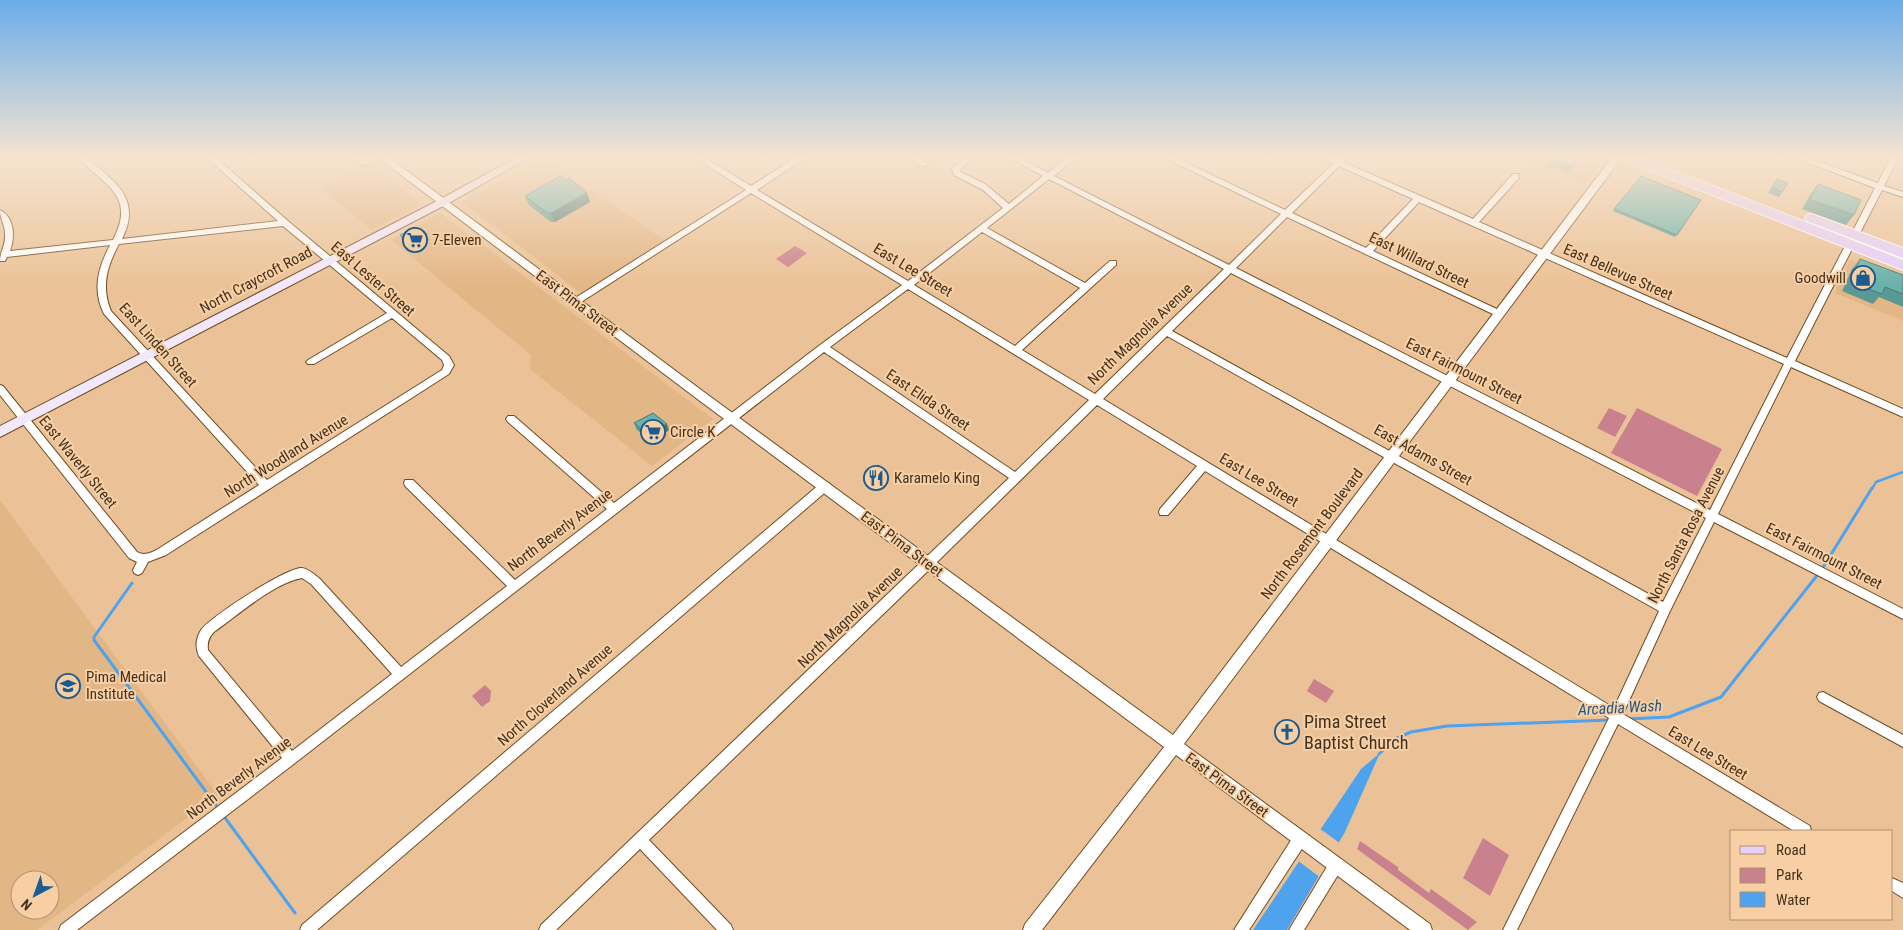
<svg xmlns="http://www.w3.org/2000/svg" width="1903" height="930" font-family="'Roboto Condensed',sans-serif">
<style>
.built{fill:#e3b685;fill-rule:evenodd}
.green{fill:#c9818d}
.water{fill:#4ea2ee}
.pier{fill:#ebc297}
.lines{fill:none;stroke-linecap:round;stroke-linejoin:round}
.stream-far1{stroke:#4ea2ee;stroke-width:2.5}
.stream{stroke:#4ea2ee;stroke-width:3}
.minor-casing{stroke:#6f4c23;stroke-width:2}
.tertiary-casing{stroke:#6f4c23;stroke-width:2}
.secondary-casing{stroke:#6f4c23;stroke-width:2}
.primary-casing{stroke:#fff;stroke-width:2}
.minor{fill:#fff;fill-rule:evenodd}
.tertiary{fill:#fff;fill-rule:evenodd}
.secondary{fill:#f2e8fc;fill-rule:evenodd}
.primary{fill:#e6d0f9;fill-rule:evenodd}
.wall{fill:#5a9893}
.shaded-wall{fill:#4a7c78}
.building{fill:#69b1ab;stroke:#4a7c78}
.labels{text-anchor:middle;stroke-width:4;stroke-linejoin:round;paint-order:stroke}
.poi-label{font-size:15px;fill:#41311f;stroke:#f8cfa4;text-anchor:start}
.street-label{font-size:15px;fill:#41311f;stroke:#f8cfa4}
.water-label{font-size:16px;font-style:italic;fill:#1e588a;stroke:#f8cfa4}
.near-poi-label{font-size:18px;fill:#41311f;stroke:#f8cfa4;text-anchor:start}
</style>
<rect width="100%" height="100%" fill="#ebc297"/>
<!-- built -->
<path class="built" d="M1525,156h81l-21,28 -62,-25z
M542,158l124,83 -85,52 -119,-91z
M370,164l51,40 -49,26 -51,-42z
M440,213l273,206 -61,47 -122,-97 1,-14 -140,-115z
M1850,259l53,20v42l-68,-28z
M0,500l218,295 -181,135h-37zM20,880h30v30h-30z"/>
<!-- green -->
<path class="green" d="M795,246l12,7 -19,14 -12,-8z
M1609,408l18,8 -12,21 -18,-9z
M1637,408l85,41 -25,47 -86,-43z
M1314,679l20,12 -8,12 -19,-12z
M485,685l6,6 -1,10 -8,6 -10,-11z
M1483,838l26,17 -19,41 -27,-18z
M1360,841l38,26v3l31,23 2,-4 46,33 -9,8 -111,-81z"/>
<!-- water -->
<path class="water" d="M1380,753l-35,79 -58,98h-34l108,-161z"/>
<!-- pier -->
<path class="pier" d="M1319,828l22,16 -20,34 -24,-18z"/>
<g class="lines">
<!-- stream-far1 -->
<path class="stream-far1" d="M1872,489l4,-7 27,-10"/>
<!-- stream -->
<path class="stream" d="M1822,569l50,-81
M132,583l-38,54v3l124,168
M1628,719l41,-2 52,-20 98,-124
M1379,754l18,-16 14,-6 36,-6 163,-6
M223,815l72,98"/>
<defs>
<path id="minor" d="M76,156h9c28,25 58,41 37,83l156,-18 -73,-65h9l74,65 161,135 5,9 -5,9 -283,181 -18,7 -6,11 -4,2 -4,-2 -1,-3 4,-8 -8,-4 -129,-163v-10l3,1 134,166c7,4 14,1 21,-3l101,-64 -155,-171c-12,-24 -6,-46 6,-69l-103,12 -2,4h-5c0,-10 6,-16 5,-27 0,-9 -5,-15 -5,-24 15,8 15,27 10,41l103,-11c24,-46 -10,-55 -37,-84zM283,226l104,87 -79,47 -2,2 2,2h6l78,-46 50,42 2,5 -2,5 -175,110 -156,-169c-10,-24 -4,-45 8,-67z
M351,156h9l5,4 7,-4h10l-18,9z
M692,156h10l49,30 47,-30h10l-51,34 151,91 95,-73 -20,-18 -29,-15 -2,-6 1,-2 14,-9 4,2 -11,10 1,2 24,12 24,20 34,-28 -37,-20h10l32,17 21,-17h9l-24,20 175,89 52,-51 -120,-58h11l113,54 48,-46 -15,-8h11l8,4 3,-4h9l-6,6 130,57 40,-45h6v4l-40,44 308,136 88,-170 -84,-32h12l75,27 13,-27h8l-15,30 19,6v5l-21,-7 -87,171 108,48v8l-112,-50 -73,147 185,95v10l-189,-97 -44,89 -47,103 187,112 1,5h-17l-176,-107 -101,206h-14l106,-212 -404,-247 -37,44h-8l-1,-3 1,-3 37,-43 -100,-61 -165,162 -283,273 82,85 2,5h-16l-77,-81 -84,81h-17l2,-5 468,-447 -185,-126 -529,411 -218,167h-18l2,-5 221,-167 -83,-102c-4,-9 -3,-18 2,-26 9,-13 86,-63 101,-62 6,1 12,6 17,10l82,89 106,-81 -102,-100 -1,-3 1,-3h8l102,100 92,-71 -99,-87 -2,-3 2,-3h6l100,87 206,-158 82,-60 -151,-92 -173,111h-6l-1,-2 1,-2 174,-110zM1339,166l74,33 -47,49 -74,-35zM1049,179l175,90 -129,125 -73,-44 94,-85v-4h-6l-25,22 -98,-55zM1419,202l365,162 -74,146 -474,-242 51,-51 208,98h6l1,-2 -1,-2 -128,-60zM982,232l98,56 -65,58 -101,-61zM1231,273l475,245 -43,84 -491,-271zM908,289l181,111 -74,72 -185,-125zM1167,336l492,275 -45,97 -511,-309zM302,578l9,6 81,90 -100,77 -84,-101c-1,-8 1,-13 6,-18 24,-17 60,-49 88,-54z
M906,156h10l13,8 -4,2h-3z
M825,482l4,1 1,3 -1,3 -512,441h-17l2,-5 519,-442z
M1823,692l80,43v12l-84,-46 -2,-4 2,-4z
M1300,833l5,1 1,5 -1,5 -56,86h-15l61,-96z
M1336,858l5,2 2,5 -2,5 -37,60h-15l42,-70z
M1892,878l11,5v15l-11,-7z"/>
<path id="tertiary" d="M376,156h11l317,236 469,343 440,-579h10l-439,588 246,180 2,6h-22l-234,-175 -134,175h-19l2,-6 139,-177 -468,-349z"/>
<path id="secondary" d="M519,156h13l-85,48 -447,233v-11l439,-226z"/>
<path id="primary" d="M1618,156h18l267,104v10l-283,-111z
M1812,214l91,34v10l-96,-37 -2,-3 2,-3z"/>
</defs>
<!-- minor casing -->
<use href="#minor" class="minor-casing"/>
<!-- tertiary casing -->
<use href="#tertiary" class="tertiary-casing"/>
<!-- secondary casing -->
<use href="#secondary" class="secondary-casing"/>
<!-- primary casing -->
<use href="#primary" class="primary-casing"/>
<!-- minor -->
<use href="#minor" class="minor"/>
<!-- tertiary -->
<use href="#tertiary" class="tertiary"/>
<!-- secondary -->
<use href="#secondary" class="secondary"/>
<!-- primary -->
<use href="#primary" class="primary"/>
</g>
<!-- wall -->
<path class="wall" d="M1550,158l29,1 -10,14 -22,-8z
M1777,179l5,13 -3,5 -11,-4z
M1818,184l36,31 -8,10 -44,-16 9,-16z
M587,193l3,9 -35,20h-4l-22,-17 -4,-9z
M1701,200l-26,37 -62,-26 1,-2z
M400,235l29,5 -15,8 -12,-8z
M1860,259l43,16v32l-24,-10 -6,7 -31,-13 10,-22z
M634,423l35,7 -4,3 1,2 -12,8 -17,-13z
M886,471l1,4 -12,12 -9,-7 -1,-4z"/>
<!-- shaded-wall -->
<path class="shaded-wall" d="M1580,156h1l-2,3 -10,14 4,-7z
M587,193l3,9 -35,20 -4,-9z
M426,235l3,5 -15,8 -3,-4z
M667,424l2,6 -4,3 1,2 -12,8 -3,-6 11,-11z
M886,471l1,4 -12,12 -1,-4z"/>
<!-- building -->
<path class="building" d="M1551,156h29l-7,10 -23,-8z
M560,176l6,4 3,-2 18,15 -36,20h-4l-22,-17z
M1641,176l60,24 -24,35 -63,-26z
M1777,179l11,4 -6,9 -10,-4z
M1818,184l43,16 -7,15 -44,-15z
M415,227l11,8 -15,9 -11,-9z
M1860,259l43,16v19l-18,-7 -3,7 -32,-12z
M653,413l14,11 -5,2 2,2 -13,9 -17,-14z
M878,465l8,6 -12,12 -9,-7z"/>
<!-- sky -->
<linearGradient id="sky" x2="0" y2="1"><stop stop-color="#6aadea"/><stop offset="0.55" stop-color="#f6e4d0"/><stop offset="1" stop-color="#f6e4d0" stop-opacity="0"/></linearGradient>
<rect width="1903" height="286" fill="url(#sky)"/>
<!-- icons -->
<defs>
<symbol id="supermarket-ring" viewBox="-11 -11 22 22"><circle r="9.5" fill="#f8cfa4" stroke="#1b5b90" stroke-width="1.5"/><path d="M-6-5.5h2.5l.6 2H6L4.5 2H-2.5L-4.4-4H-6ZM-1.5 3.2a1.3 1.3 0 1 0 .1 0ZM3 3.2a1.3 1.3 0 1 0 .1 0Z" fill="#1b5b90"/></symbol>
<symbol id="shop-ring" viewBox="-11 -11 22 22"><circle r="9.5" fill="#f8cfa4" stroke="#1b5b90" stroke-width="1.5"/><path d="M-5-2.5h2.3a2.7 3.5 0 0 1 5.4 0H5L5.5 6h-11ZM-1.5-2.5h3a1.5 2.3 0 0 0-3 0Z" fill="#1b5b90"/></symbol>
<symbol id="restaurant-ring" viewBox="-11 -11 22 22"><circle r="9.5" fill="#f8cfa4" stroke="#1b5b90" stroke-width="1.5"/><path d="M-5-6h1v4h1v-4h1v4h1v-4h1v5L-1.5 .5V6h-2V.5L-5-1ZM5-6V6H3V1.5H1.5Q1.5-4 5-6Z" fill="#1b5b90"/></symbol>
<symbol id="school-ring" viewBox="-11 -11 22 22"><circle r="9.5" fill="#f8cfa4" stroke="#1b5b90" stroke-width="1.5"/><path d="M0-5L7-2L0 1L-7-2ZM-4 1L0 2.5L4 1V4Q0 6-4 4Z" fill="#1b5b90"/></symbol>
<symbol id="church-ring" viewBox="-11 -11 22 22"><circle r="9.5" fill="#f8cfa4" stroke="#1b5b90" stroke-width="1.5"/><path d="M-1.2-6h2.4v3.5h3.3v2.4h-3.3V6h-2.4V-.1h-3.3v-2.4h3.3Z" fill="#1b5b90"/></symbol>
</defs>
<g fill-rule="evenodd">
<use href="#supermarket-ring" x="401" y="226" width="28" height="28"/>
<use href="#shop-ring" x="1849" y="264" width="28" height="28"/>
<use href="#supermarket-ring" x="639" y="418" width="28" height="28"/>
<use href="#restaurant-ring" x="862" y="464" width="28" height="28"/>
<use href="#school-ring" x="54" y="672" width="28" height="28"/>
<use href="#church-ring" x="1273" y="718" width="28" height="28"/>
</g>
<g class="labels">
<!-- poi labels -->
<g class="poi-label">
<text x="432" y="245">7-Eleven</text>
<text x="1846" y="283" text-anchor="end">Goodwill</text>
<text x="670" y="437">Circle K</text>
<text x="894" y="483">Karamelo King</text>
<text x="86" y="682">Pima Medical<tspan x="86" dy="17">Institute</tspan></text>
</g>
<!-- street labels -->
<g class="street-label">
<text transform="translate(1419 260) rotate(26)" y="5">East Willard Street</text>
<text transform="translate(913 270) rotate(31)" y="5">East Lee Street</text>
<text transform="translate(1618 272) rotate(24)" y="5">East Bellevue Street</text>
<text transform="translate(373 279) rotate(41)" y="5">East Lester Street</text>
<text transform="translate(256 280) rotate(-28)" y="5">North Craycroft Road</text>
<text transform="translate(577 303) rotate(37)" y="5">East Pima Street</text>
<text transform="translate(1140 334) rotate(-44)" y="5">North Magnolia Avenue</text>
<text transform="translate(158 345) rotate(48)" y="5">East Linden Street</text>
<text transform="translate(1464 371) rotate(27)" y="5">East Fairmount Street</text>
<text transform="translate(928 400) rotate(34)" y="5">East Elida Street</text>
<text transform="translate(1423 455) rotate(29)" y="5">East Adams Street</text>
<text transform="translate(286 456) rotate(-32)" y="5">North Woodland Avenue</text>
<text transform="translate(78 462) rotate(51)" y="5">East Waverly Street</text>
<text transform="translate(1259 480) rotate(31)" y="5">East Lee Street</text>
<text transform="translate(560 530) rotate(-37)" y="5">North Beverly Avenue</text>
<text transform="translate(1312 534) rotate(-53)" y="5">North Rosemont Boulevard</text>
<text transform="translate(1686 535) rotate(-63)" y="5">North Santa Rosa Avenue</text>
<text transform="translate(902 544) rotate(37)" y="5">East Pima Street</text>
<text transform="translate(1824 556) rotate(27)" y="5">East Fairmount Street</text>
<text transform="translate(850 617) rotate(-44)" y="5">North Magnolia Avenue</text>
<text transform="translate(555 695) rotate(-41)" y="5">North Cloverland Avenue</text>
<text transform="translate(1708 753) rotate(31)" y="5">East Lee Street</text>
<text transform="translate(239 778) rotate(-37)" y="5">North Beverly Avenue</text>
<text transform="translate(1227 785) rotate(36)" y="5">East Pima Street</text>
</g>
<!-- water labels -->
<g class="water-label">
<text transform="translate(1620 707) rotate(-3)" y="6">Arcadia Wash</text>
</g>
<!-- near-poi labels -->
<g class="near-poi-label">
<text x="1304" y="728">Pima Street<tspan x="1304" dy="21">Baptist Church</tspan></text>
</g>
</g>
<!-- legend -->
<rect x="1730" y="830" width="162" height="90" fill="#f8cfa4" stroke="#af906f"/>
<rect x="1740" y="846" width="25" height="8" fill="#e6d0f9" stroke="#af906f"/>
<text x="1776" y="855" font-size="15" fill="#41311f">Road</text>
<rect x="1740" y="868" width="25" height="15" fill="#c9818d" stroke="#af906f"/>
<text x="1776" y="880" font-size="15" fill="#41311f">Park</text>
<rect x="1740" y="892" width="25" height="15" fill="#4ea2ee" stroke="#af906f"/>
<text x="1776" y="905" font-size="15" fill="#41311f">Water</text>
<!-- north arrow -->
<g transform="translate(35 895) rotate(221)"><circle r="24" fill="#f8cfa4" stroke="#af906f"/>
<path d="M0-4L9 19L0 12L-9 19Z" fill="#1b5b90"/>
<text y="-8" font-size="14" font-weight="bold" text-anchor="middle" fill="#41311f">N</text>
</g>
</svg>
